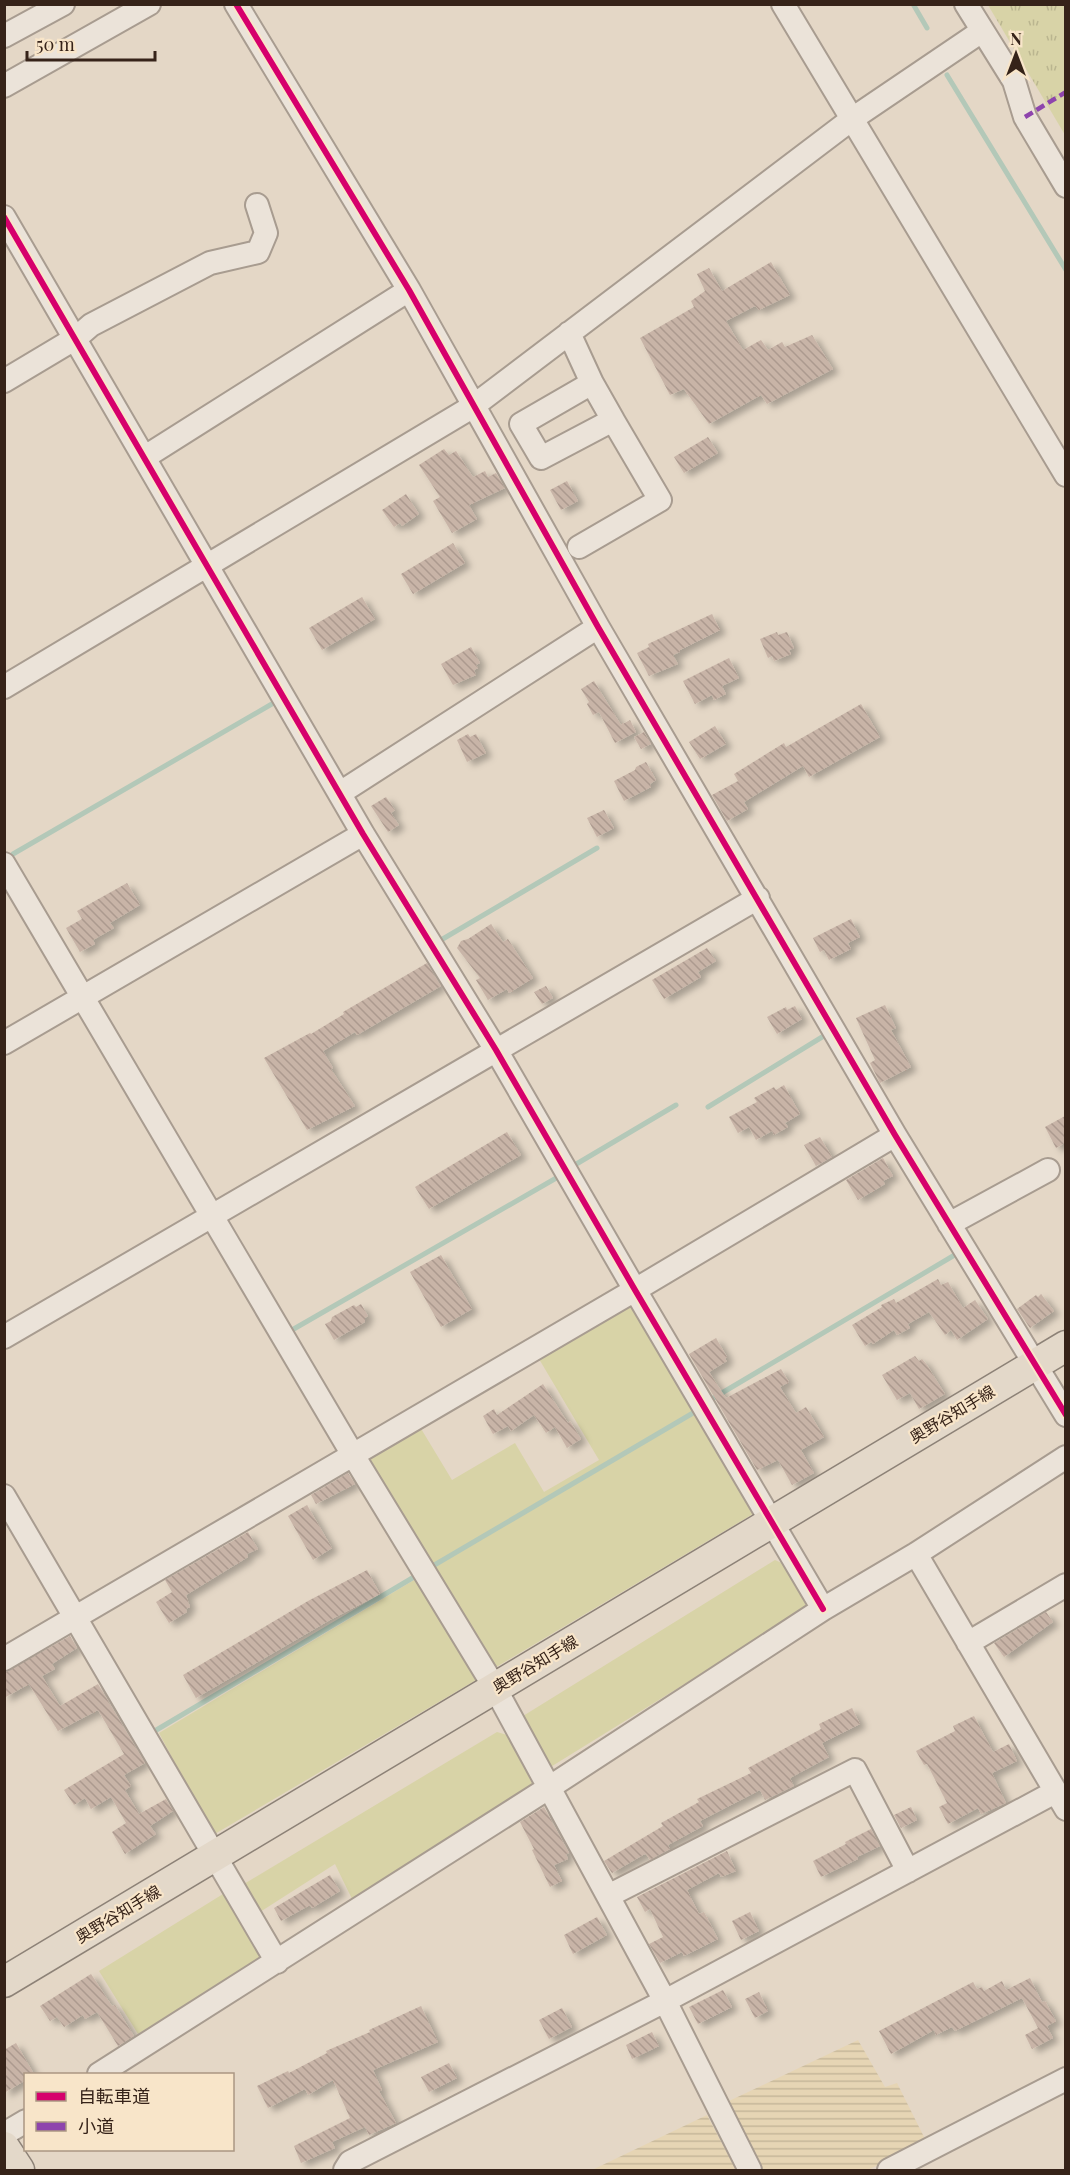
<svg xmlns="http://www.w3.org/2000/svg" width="1070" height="2175" font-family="'Playfair Display','Noto Sans JP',serif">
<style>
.farmland{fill:url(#farmland-rules)}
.grass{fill:#d8d3a7}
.park{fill:url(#park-tufts)}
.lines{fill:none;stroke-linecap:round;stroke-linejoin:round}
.stream{stroke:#b3c8b8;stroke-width:5}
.building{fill:url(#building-back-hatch);filter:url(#shadow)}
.minor-casing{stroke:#a89c90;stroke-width:26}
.major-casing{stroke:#8d8277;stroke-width:33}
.minor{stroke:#ebe3d9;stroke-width:22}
.major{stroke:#e3d8c9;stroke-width:30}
.quiet{stroke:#8e44ad;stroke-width:4.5;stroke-dasharray:9 4.5;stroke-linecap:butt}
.cycleway-casing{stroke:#f8e5c9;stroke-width:10}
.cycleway{stroke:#d6006c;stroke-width:6}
.labels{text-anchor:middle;stroke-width:4.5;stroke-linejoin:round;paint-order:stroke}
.street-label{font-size:16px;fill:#362319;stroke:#f8e5c9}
</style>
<defs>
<pattern id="farmland-rules" width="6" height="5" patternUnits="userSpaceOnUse" patternTransform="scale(1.5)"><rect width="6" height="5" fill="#e6d5b4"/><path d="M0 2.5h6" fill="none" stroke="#c6b79a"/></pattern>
<pattern id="park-tufts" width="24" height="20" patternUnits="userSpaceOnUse" patternTransform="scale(1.5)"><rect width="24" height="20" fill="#d8d3a7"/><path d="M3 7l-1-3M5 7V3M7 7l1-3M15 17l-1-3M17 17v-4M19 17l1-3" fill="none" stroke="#bab58f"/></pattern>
<pattern id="building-back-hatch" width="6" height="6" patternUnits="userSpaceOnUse" patternTransform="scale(1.5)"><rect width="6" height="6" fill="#c8b4a7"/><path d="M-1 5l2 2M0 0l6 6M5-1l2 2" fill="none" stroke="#ac9a8f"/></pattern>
<filter id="shadow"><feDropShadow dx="6" dy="4" stdDeviation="3" flood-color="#0004"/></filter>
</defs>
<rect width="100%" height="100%" fill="#e4d7c6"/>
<!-- farmland -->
<path class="farmland" d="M858,2040l27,47 12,-4 29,58 -58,29h-105l-34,-69z
M707,2115l29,55h-144z"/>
<!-- grass -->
<path class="grass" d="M633,1303l125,208 -265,158 -127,-211 54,-31 32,53 63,-37 29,49 55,-32 -60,-101z
M775,1560l11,5 21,43 -258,160 -26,-52z
M419,1577l57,103 -263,155 -54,-102z
M497,1732l10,3 26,50 -180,116 -18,-37 -75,48 -16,-28z
M223,1894l8,5 32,58 -125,77 -39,-63z"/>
<!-- park -->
<path class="park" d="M988,5h77v130z"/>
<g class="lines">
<!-- stream -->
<path class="stream" d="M913,4l14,24
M947,75l119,195
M13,854l264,-153
M441,940l156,-92
M708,1107l119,-73
M573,1166l103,-61
M292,1330l266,-153
M710,1400l248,-147
M431,1567l262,-154
M153,1732l261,-155"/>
</g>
<!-- building -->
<path class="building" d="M771,262l19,33 -31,15 -4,-4 -29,15 17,29 18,-10 7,10 14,-8 3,5 27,-12 21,34 -66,35 -6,-9 -52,29 -25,-35 -14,6 -30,-57 54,-31 -3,-6 14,-10 -8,-17 12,-6 13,23z
M708,437l10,16 -34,20 -10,-16z
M444,449l5,6 7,-4 17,26 12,-6 3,6 8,-4 9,15 -36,17 8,14 -25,14 -19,-32 7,-4 -21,-32z
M567,481l11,20 -17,9 -11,-20z
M406,494l13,20 -17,12 -2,-3 -6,4 -12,-17z
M453,543l12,20 -52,31 -12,-20z
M362,597l13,22 -53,31 -13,-22z
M712,614l8,16 -40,20v2l-7,3 5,9 -29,12 -12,-23 12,-6 -1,-3z
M777,632l1,3 9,-3 7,16 -5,2 2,4 -17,7 -2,-5 -4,2 -8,-19z
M471,647l9,16 -4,2 2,3 -4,2 2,5 -23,10 -12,-21z
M729,658l10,20 -17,8 4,8 -12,6 -2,-5 -17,9 -12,-23z
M594,681l27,44 9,-5 6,12 -21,11 -16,-31 -6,3 -6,-11 2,-2 -8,-13z
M861,704l19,33 -71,40 -6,-11 -59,36 4,7 -21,12 -15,-26 26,-14 -4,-7 50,-31 2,4z
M715,726l11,18 -26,15 -11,-17z
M644,732l7,12 -10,5 -7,-12z
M468,734l2,3 6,-3 10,19 -19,9 -10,-22z
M646,762l10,18 -6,4 1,3 -27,14 -10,-20 21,-11 1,-3z
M386,797l9,13 -4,3 8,12 -11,7 -17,-26z
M604,810l10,18 -17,9 -10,-19z
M127,883l13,22 -30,18 4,5 -21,12 2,4 -15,8 -14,-24 16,-9 -5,-8z
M851,919l9,18 -12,6 3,6 -22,11 -5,-10 -4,2 -7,-14z
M491,924l12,18 5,-3 25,39 -24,15 -2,-4 -19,11 -12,-20 4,-2 -23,-30 4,-7 7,-2z
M707,948l9,13 -18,11 3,5 -37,22 -12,-19z
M427,963l14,23 -84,49 -2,-3 -32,19 10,17 -2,1 24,37 -48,24 -43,-72 46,-25 1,1 33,-20 -1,-2z
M546,986l7,12 -11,6 -8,-12z
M885,1005l11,23 -5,2 20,37 -31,16 -10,-20 5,-3 -19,-42z
M795,1006l7,13 -25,15 -10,-17 19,-10 1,3z
M784,1085l16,29 -15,9 3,4 -14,8 -2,-4 -16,9 -7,-13 -11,6 -9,-16 28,-15 -3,-4 20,-11 2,3z
M1065,1116v27l-9,5 -11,-21z
M507,1132l14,23 -92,54 -14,-22z
M820,1137l12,20 -16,9 -12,-21z
M883,1158l10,18 -10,5 2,3 -27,16 -12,-20z
M441,1255l31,54 -31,18 -31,-55z
M938,1279l3,6 7,-3 15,26 12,-8 13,19 -31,21 -6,-10 -6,5 -16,-23 -21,12 2,4 -13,7 -3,-5 -21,14 -2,-2 -6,4 -13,-21 30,-18 -1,-2 13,-6 2,4z
M1041,1294l13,17 -24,17 -13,-19 19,-14 2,2z
M361,1304l7,12 -3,2v4l-31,18 -9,-16 6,-3 1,-4 22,-12 2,2z
M716,1338l11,19 -2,2 2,2 -18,11 17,26 55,-29 8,13 -9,5 16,26 10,-6 18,30 -23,13 13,23 -22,12 -14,-25 -21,10 -68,-116z
M915,1356l4,5 3,-2 5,6 18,29 -26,15 -9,-16 -13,7 -15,-25z
M543,1384l25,39 2,-2 11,18 -14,9 -12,-21 -9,6 -12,-18 -23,16 -3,-5 -15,8 -10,-18 11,-7 3,6z
M348,1473l7,11 -39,20 -5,-9z
M307,1505l25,43 -19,12 -25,-44z
M248,1532l10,17 -11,5 1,3 -62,38 4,12 -4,2 1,3 -18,11 -13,-21 16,-10 -7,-12z
M367,1570l13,24 -50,26 -134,78 -13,-23 125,-74z
M1046,1612l7,10 -49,35 -10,-14z
M70,1636l7,12 -25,16 3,5 -13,7 18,30 38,-22 47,79 -21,12 7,11 -6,4 14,24 27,-15 7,12 -23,15 6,8 -31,20 -13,-22 14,-9 -15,-26 -20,12 -6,-11 -11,7 -10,-15 60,-36 -26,-44 -40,21 -29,-47 -25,14v-25z
M852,1708l8,16 -38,19 7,14 -39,21 4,8 -29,14 -5,-10 -60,31 3,5 -35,19 2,4 -20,11 -4,-6 -3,1 -31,18 -8,-12 59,-35 -2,-3 38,-21 -2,-3 54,-26 -3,-5 73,-39 -2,-5z
M974,1716l19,36 16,-8 8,17 -25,12 14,30 -25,11 -3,-6 -30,16 -9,-17 8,-4 -20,-39 -3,1 -8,-14 39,-20 -2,-5z
M544,1807l25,46 -3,1 2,5 -14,6 8,16 -12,6 -18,-37 2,-1 -14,-27z
M911,1807l6,13 -16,8 -7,-13z
M871,1829l9,17 -23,11 1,2 -37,18 -8,-16 33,-17 -1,-2z
M727,1851l9,20 -15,6 -2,-4 -32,17 12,24 5,-2 14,27 -34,17 -2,-4 -22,11 -11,-19 14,-7 -13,-28 -5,3 -8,-15z
M330,1875l10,16 -28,17 -2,-3 -29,16 -7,-13z
M750,1912l9,19 -18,9 -9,-19z
M597,1917l10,18 -34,19 -9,-19z
M91,1974l21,32 3,-1 19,31 -16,10 -21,-34 -12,7 -2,-4 -19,12 -7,-10 -7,4 -10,-15z
M1030,1978l12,24 3,-1 11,20 -9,5 6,12 -21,11 -7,-14 13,-7 -16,-30 -67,33 -3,-4 -16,8 -2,-5 -43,24 -12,-23 94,-49 4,7 5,-2 2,4 18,-10 4,9z
M723,1990l9,17 -34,17 -9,-17z
M759,1992l9,19 -13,7 -10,-19z
M421,2006l17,36 -65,28 9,20 -3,1 17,32 -27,12 -4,-8 -33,15 3,6 -34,15 -7,-17 56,-28 -17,-38 -25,15 -3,-6 -37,19 -11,-22 31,-15 1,2 38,-20 -1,-2 44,-19 -1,-2z
M562,2008l10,19 -23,12 -10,-19z
M652,2032l7,14 -27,13 -6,-14z
M16,2043l18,31h-8v6l-22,13v-43z
M449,2063l8,15 -28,14 -8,-15z"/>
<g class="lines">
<defs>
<path id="minor" d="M236,4l173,286 189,337 297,508 171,280
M783,4l283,471
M966,4l48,77 11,36 41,69
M4,36l59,-32
M4,86l145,-82
M4,217l359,617 133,216 139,240 188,319
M569,333l23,50 -71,41 20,34 72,-38 47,80 -81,47
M4,381l72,-43 15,-13 119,-62 48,-11 8,-19 -9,-28
M592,383l21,37
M145,457l264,-167
M4,687l468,-280 380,-288 130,-88
M340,793l258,-166
M4,864l349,591 142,233 170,313 85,169
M4,1043l359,-209
M949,1224l99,-54
M4,1337l754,-439
M4,1496l273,466
M916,1554l150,255
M968,1643l98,-58
M4,1659l631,-369 260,-155
M608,1896l247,-126 53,101
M99,2074l451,-287 273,-178 93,-55 150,-97
M4,2134l22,-13
M345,2170l5,-8 315,-161 390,-209
M889,2170l177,-91"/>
<path id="major" d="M4,1982l1062,-636
M4,2147l15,23"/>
</defs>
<!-- minor casing -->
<use href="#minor" class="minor-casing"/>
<!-- major casing -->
<use href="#major" class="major-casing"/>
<!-- minor -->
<use href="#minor" class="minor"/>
<!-- major -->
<use href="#major" class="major"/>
<!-- quiet -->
<path class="quiet" d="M1025,117l41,-25"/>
<defs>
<path id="cycleway" d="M236,4l173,286 189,337 297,508 171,280
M4,217l359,617 133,216 139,240 188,319"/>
</defs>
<!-- cycleway casing -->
<use href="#cycleway" class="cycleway-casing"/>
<!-- cycleway -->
<use href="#cycleway" class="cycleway"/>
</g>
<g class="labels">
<!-- street labels -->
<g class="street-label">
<text transform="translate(952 1414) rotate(-31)" y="6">奥野谷知手線</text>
<text transform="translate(535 1664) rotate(-31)" y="6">奥野谷知手線</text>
<text transform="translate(118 1914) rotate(-31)" y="6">奥野谷知手線</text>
</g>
</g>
<!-- border -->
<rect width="1070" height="2175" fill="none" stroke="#362319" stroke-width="12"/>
<!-- legend -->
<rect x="24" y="2073" width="210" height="78" fill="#f8e5c9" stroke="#aa9783" stroke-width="1.5"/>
<rect x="36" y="2092" width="30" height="9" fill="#d6006c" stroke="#aa9783" stroke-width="1.5"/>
<text x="78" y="2103" font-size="18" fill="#362319">自転車道</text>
<rect x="36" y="2122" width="30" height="9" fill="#8e44ad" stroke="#aa9783" stroke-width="1.5"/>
<text x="78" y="2133" font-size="18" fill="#362319">小道</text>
<!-- north arrow -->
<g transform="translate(1016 54)" stroke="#f8e5c9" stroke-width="4.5" paint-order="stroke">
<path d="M0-4.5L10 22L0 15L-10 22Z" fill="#362319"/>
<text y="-9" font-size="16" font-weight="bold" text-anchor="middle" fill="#362319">N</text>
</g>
<!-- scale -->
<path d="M27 51v9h128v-9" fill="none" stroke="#362319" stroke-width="3"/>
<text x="36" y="51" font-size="18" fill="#362319" stroke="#f8e5c9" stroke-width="4.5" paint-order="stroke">50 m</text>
</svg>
